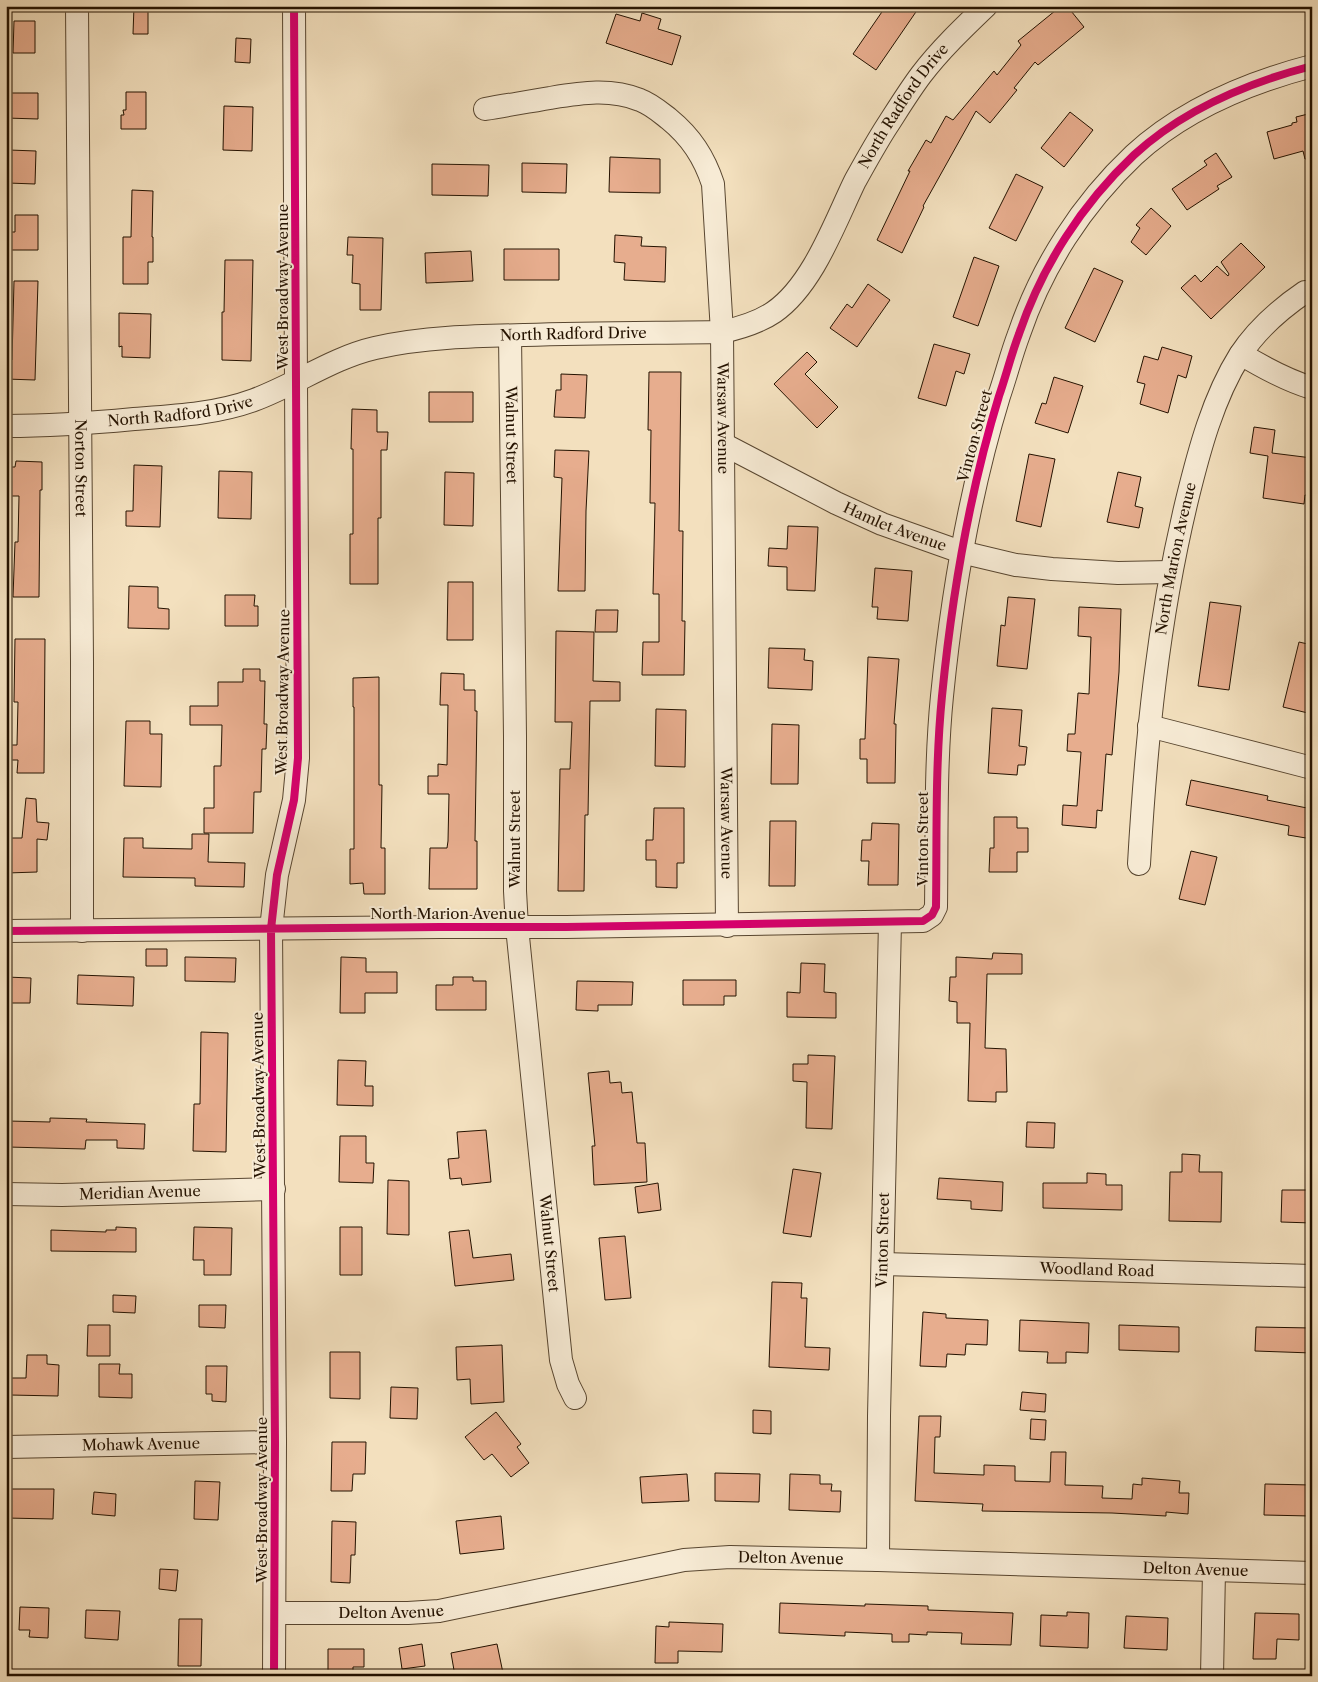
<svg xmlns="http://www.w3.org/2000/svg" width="1318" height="1682" font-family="'Libre Caslon Text',serif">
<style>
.building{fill:#e7ad8e;stroke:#241200}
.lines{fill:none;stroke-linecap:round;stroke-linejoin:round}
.street-casing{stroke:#584630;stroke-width:24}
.street{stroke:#f7ebd5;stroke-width:22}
.cycleway-casing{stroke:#f7ebd5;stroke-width:11}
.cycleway{stroke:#d6006c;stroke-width:8}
.labels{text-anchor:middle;stroke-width:4;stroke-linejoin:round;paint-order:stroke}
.street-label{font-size:15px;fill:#241200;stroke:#f7ebd5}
</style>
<rect width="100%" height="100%" fill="#f3e0be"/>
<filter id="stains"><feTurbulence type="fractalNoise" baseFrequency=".004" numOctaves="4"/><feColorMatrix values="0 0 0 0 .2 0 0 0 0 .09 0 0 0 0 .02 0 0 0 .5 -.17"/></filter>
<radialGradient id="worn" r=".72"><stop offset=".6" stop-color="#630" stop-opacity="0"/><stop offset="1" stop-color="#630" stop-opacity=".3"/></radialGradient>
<!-- building -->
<path class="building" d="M134,6h14v28h-15z
M886,6h34l-44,64 -23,-16z
M1061,6h6l17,21 -46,38 -3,-3 -21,26 3,2 -27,33 -14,-12 -53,95 1,1 -22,46 -25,-13 33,-69h-2l18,-31 5,3 15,-27 7,4 41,-49 3,4 24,-30 -3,-4z
M642,13l19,6 -3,10 23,7 -9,29 -66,-22 10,-29 24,7z
M14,21h21v32h-22z
M236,38l15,1 -1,24 -15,-1z
M126,92h20v37h-25v-14h3l-1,-5h3z
M6,93h32v26l-32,-1z
M224,106l29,1 -1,44 -29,-1z
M1070,112l23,18 -29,37 -23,-19z
M1312,113v45l-7,1 -2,-8 -29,8 -7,-27 25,-7v-2l5,-1 -1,-5z
M9,150l27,1 -1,33 -27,-1z
M1216,153l16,24 -15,9 2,3 -32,21 -15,-21 35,-24 -3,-4z
M610,157l50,2v34l-51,-1z
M522,163l45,1 -1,29 -44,-1z
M432,164l57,1 -1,31 -56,-1z
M1016,174l27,13 -27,54 -27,-13z
M132,190l21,1 -1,46h1v25h-5v22h-25v-47h8z
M1151,208l20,18 -25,29 -15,-13 9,-14 -4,-3z
M15,215h23v35h-27v-18h4z
M615,235l27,2 -1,9 25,1 -1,35 -41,-2 1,-17 -11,-1z
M348,237l35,1 -2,72h-21v-26l-8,-1 1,-28h-6z
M1241,243l24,24 -54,52 -30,-31 14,-13 6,7 16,-16 11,10 1,-2 -8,-12z
M504,249h55v31h-55z
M471,251l2,30 -47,2 -1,-30z
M974,257l25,9 -21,60 -25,-9z
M225,260h28l-2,101 -29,-1v-48h2z
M1094,268l29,13 -28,61 -30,-14z
M14,281h24l-3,99 -29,-1v-19h6z
M868,284l22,16 -33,47 -27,-19 17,-24 5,4z
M119,313l32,1 -1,44 -28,-1v-11l-3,1z
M934,344l36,10 -6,20 -8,-3 -10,35 -28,-8z
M1162,347l30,9 -6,22 -8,-3 -10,38 -28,-9 5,-20 -8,-2 7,-26 14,4z
M807,352l10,10 -12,12 33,33 -21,21 -43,-44z
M649,372h32l-2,159h4l-1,90h3l-1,54h-42l1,-33h16v-48h-6l2,-91h-5l1,-73h-3z
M561,374l26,1 -2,43 -31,-1 2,-27h5z
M1054,377l29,9 -15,47 -33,-10 7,-20 4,1z
M429,392h44v30h-44z
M352,409l25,1v22h11l-1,18h-6v68h-3v66h-28v-50h3v-85h-2z
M1254,427l21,3 -3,23 40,5v38l-7,-1 -1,9 -41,-6 5,-42 -18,-3z
M555,450l34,1 -3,60 -1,80h-27l4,-113 -8,-1z
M1029,454l26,5 -14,68 -25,-6z
M16,461l26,1v28h-2l-1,107h-26l2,-55h3l1,-46h-13v-29h9z
M134,465l28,1 -2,61 -34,-1v-15h7z
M219,471l33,1 -1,47 -33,-1z
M445,472l29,1 -1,53 -29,-1z
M1118,472l23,5 -6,29 8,2 -4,20 -32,-6z
M788,526l30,1 -3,64 -28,-1v-23l-19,-1 1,-18 18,1z
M875,568l37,3 -4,50 -31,-2 1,-12h-6z
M448,582h25v58h-26z
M129,586l29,1v21l11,1v20l-41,-1z
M225,595h30l-1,11h4v20h-33z
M1008,597l27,2 -8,70 -30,-3 4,-41 4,1z
M1210,602l31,4 -12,84 -31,-4z
M1079,607l42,2 -2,63 -7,83 -6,-1 -4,57 -5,-1 -1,18 -34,-3 1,-20 14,1 4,-54 -14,-1 1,-17h7l3,-41 11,1 2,-57 -13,-1z
M596,610h22l-1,22h-22z
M556,631l38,1 -1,49 27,1v19h-30l-2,114h-3l-1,76h-26l2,-122h10l2,-47h-17z
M15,639h30l-1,134h-27l1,-13h-12v-15h11l1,-43h-4z
M1299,642l13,3v69l-29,-7z
M769,648l36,1 -1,11 9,1 -1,29 -44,-2z
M868,657l31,2 -5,65h2l-1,59h-28v-24h-7v-20h5z
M243,669h17v12h5l-1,43h3l-1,25h-4l-1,43h-7l-1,41h-49v-25h10v-42h7l1,-41h-32v-19h28v-24h25z
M441,673l23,1v16h11v21h2l-2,130h2v48h-48l1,-41h17l1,-7 1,-47h-21v-18h10v-12l9,1 1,-60h-8z
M379,677v108h3l-1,63h4v46h-21l-1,-11 -13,1v-35h4v-142h-1v-29z
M992,708l30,2 -3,36 8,1 -2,18h-7l-1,10 -29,-2z
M656,709l30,1 -1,57 -30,-1z
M126,721h24v13h12l-1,53 -37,-1z
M772,724l27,1 -1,59h-27z
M1191,780l77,16 -1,4 45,9v30l-24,-4 1,-9 -103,-21z
M26,798l10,1 1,23 12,1 -2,17 -10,-1v33l-30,1 -1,-35h16z
M654,808h30v55h-7v25l-21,-1v-27h-10v-20h7z
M994,817h23v11h11v24h-11v20h-28l1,-24h4z
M770,821h26l-1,65h-26z
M872,823l27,1 -1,61h-30l1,-24h-8l1,-21h9z
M192,834h17l-1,28 37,1 -1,24 -49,-1v-8l-72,-1 1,-39h19v10l49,1z
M1191,851l26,6 -12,48 -26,-6z
M146,949h21v17h-21z
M993,953l29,1v20h-35l-2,74 21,1 1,43h-11v10l-28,-1 2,-78h-13v-21l-8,-1 1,-24h6v-20l36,2z
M185,957l51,1 -1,24 -50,-1z
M341,957l25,1v14h31v21h-32v20h-25z
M801,963l24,1 -1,28 12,1v25l-49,-1v-25l13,1z
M78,975l56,2 -1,29 -56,-2z
M6,977l25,1 -1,25h-24z
M453,977h20v4h13v29h-50v-25h17z
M683,980h53v16h-12v9h-41z
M577,981l56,1 -1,23h-34v6l-22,-1z
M201,1032l27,1 -2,119 -33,-1 1,-47h6z
M808,1055l27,1 -3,73 -26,-1 1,-46 -14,-1v-17h15z
M338,1060l28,1 -1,25h8v20l-36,-1z
M609,1071l1,12 11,-1 1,11 10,-1 5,51h8l2,39 -53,3 -2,-39h3l-7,-73z
M50,1118l37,1 -1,3 59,2 -1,25 -27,-1v-8h-31l-1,9 -77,-2v-26l42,1z
M1027,1122l28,1 -1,25 -28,-1z
M486,1130l5,52 -29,3 -1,-7 -11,1 -2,-20 11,-1 -2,-26z
M340,1136h26v27h8l-1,20 -34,-1z
M1182,1154l18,1 -1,17h23l-1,50 -52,-1 1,-49h12z
M793,1169l28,4 -10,64 -28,-4z
M1087,1173l19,1v11h16v25l-79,-2v-25h44z
M939,1178l64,4 -1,29 -31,-2v-8l-34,-2z
M388,1180l21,1v54l-22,-1z
M658,1183l3,27 -23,3 -3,-26z
M1282,1190h30v33l-31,-1z
M116,1227l20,1v24l-85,-1v-21l55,2v-2h10z
M194,1227l38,1 -1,47h-27v-15h-11z
M340,1227h22v48h-22z
M469,1230l4,28 38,-4 3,26 -59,6 -6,-54z
M625,1236l6,62 -26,2 -6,-62z
M772,1282l30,1 -1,15h6l-2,49 25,1 -1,22 -60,-3z
M113,1295l23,1 -1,17 -22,-1z
M199,1305h27l-1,23 -26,-1z
M923,1312l23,2v4l42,2 -1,25 -21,-1 -1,11 -18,-1 -1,13 -26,-1z
M1020,1320l69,3 -1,30 -22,-1v11h-19l1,-11 -29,-1z
M88,1325h22v31h-23z
M1119,1325l60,2v25l-60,-2z
M1256,1327l56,1v25l-57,-2z
M502,1345l2,57 -33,2 -1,-25 -13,1 -1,-33z
M330,1352h30v47l-30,-1z
M27,1355h20v9l12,1 -1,31 -48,-1v-17h16z
M99,1364h21l-1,10h13v24l-33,-1z
M206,1366h21l-1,36 -14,-1v-7h-6z
M391,1387l27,1 -1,31 -27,-1z
M1022,1392l24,2 -1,18 -25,-2z
M753,1410l18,1v23l-18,-1z
M496,1412l25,32 -4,3 12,16 -18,14 -19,-23 -8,6 -19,-23z
M919,1416h22l-1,21h-5l-1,36 50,2v-10l31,1v15l35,1 1,-30h15l-1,33 38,1 -1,12 30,1 1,-15 9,1v-7l38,3 -1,12h10l-1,21 -22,-2v4l-54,-3 -130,-2 1,-7 -68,-3z
M1031,1419l15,1 -1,20 -15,-1z
M332,1442h34l-1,32h-12l-1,17h-21z
M715,1473l45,1 -1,28 -44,-1z
M687,1474l2,27 -47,2 -2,-26z
M790,1474l30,1v9h12l-1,7h10l-1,21 -51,-2z
M195,1481l25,1 -2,38 -24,-1z
M1265,1484l46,1 -1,31 -46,-1z
M6,1489h48l-1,30 -47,-1z
M94,1492l22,2 -1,22 -23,-2z
M501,1516l3,33 -44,5 -4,-33z
M332,1521l24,1 -1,33h-4l-1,28 -19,-1z
M160,1569l18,1 -2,21 -17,-2z
M780,1603l85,3v-2l63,2v4l85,3 -2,32 -50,-1 1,-11 -35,-1v3l-18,-1v8h-17v-8l-47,-2v4l-66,-3z
M20,1607l29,1 -1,30 -19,-1 1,-7h-11z
M86,1610l34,1 -2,29 -33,-2z
M1067,1612l22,1 -1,35 -48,-2 1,-31 26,1z
M1255,1613l44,1v26l-22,-1 -1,20h-23z
M1126,1616l42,2 -1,32 -43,-2z
M179,1619h23l-1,47h-23z
M669,1622l54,2 -1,28 -44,-1v12h-23l1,-37 13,1z
M422,1644l3,22 -23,3 -3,-21z
M497,1644l6,29 -16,3h-32l-4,-23z
M328,1649h36v18h-11v9h-25z"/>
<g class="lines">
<defs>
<g id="street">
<path id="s1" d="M77,6l5,655v270"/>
<path id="s2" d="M485,109c22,-4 43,-7 65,-11 31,-5 60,-10 90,2 11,4 20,12 29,19 22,18 35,38 44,65l9,148 5,594"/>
<path id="s3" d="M510,336l5,400v155l2,36 44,433 7,24 7,14"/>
<path d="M1241,354c23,14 45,26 71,34"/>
<path id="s4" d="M6,426c43,0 86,-3 128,-7 40,-3 82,-5 120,-19 41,-15 78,-42 121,-52 48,-11 101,-12 150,-13 66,-2 131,-2 197,-3 18,-4 36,-9 52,-20 39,-27 61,-90 81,-131 10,-18 21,-38 32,-55 11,-17 22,-35 34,-51 19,-25 42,-47 65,-69"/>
<path id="s5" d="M723,444l113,59 46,21 79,28 55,13 36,4 66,4 52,-1"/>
<path d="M1149,726l163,42"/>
<path id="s6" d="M1139,864c7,-123 19,-244 48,-364 12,-49 26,-102 53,-145 17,-26 40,-46 65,-63"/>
<path d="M6,931l434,-4h126l357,-6 9,-6 4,-8c1,-70 -1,-141 6,-211 10,-101 27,-202 57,-300 7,-20 12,-41 20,-62 23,-68 63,-130 115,-179 50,-46 113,-72 178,-89"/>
<path id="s7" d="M6,1194l56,1 212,-6"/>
<path id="s8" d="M883,1264l429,12"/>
<path id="s9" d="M6,1447l269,-5"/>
<path id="s10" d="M878,1560l1,-144 11,-494"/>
<path id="s11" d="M275,1613h133l31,-2 245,-51 46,-3 148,3 434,13"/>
<path d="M274,1676l1,-234 -4,-513 6,-54 17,-75 4,-42 -4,-752"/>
<path d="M1212,1676l2,-106"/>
</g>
</defs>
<!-- street casing -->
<use href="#street" class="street-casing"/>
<!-- street -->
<use href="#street" class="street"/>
<defs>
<path id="cycleway" d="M6,931l434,-4h126l357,-6 9,-6 4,-8c1,-70 -1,-141 6,-211 10,-101 27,-202 57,-300 7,-20 12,-41 20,-62 23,-68 63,-130 115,-179 50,-46 113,-72 178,-89
M274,1676l1,-234 -4,-513 6,-54 17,-75 4,-42 -4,-752"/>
</defs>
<!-- cycleway casing -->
<use href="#cycleway" class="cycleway-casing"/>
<!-- cycleway -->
<use href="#cycleway" class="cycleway"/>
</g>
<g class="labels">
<!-- street labels -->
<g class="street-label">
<text dy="5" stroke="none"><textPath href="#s4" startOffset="1031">North Radford Drive</textPath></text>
<text transform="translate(283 287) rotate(-90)" y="5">West Broadway Avenue</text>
<text dy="5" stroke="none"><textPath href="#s4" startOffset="581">North Radford Drive</textPath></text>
<text dy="5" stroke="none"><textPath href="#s4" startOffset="175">North Radford Drive</textPath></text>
<text dy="5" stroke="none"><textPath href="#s2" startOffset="506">Warsaw Avenue</textPath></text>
<text dy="5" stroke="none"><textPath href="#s3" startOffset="99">Walnut Street</textPath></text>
<text transform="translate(975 436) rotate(-75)" y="5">Vinton Street</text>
<text dy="5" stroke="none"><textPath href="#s1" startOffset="462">Norton Street</textPath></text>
<text dy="5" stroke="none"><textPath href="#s5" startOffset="191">Hamlet Avenue</textPath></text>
<text dy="5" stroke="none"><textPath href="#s6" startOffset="308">North Marion Avenue</textPath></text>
<text transform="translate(283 692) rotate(-89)" y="5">West Broadway Avenue</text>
<text dy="5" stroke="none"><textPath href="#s2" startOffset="911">Warsaw Avenue</textPath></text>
<text transform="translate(515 839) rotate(-90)" y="5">Walnut Street</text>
<text transform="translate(923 839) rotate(-90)" y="5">Vinton Street</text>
<text x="448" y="919">North Marion Avenue</text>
<text transform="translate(259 1095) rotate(-91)" y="5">West Broadway Avenue</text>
<text dy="5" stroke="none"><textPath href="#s7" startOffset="134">Meridian Avenue</textPath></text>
<text dy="5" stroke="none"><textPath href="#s10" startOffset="320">Vinton Street</textPath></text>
<text dy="5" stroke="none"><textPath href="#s3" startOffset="909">Walnut Street</textPath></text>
<text dy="5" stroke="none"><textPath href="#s8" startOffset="214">Woodland Road</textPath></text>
<text dy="5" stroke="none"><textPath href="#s9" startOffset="135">Mohawk Avenue</textPath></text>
<text transform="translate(262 1500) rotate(-90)" y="5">West Broadway Avenue</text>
<text dy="5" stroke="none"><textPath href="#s11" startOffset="521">Delton Avenue</textPath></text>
<text dy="5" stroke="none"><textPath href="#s11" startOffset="926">Delton Avenue</textPath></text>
<text dy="5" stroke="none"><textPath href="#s11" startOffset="116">Delton Avenue</textPath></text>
</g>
</g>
<!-- margin -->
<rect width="1318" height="1682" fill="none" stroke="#f3e0be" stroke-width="25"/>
<rect x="8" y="8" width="1303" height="1667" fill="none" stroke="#241200" stroke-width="2.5"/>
<rect x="12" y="12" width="1293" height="1657" fill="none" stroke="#241200"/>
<rect width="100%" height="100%" filter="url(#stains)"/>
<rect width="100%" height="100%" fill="url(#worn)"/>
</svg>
